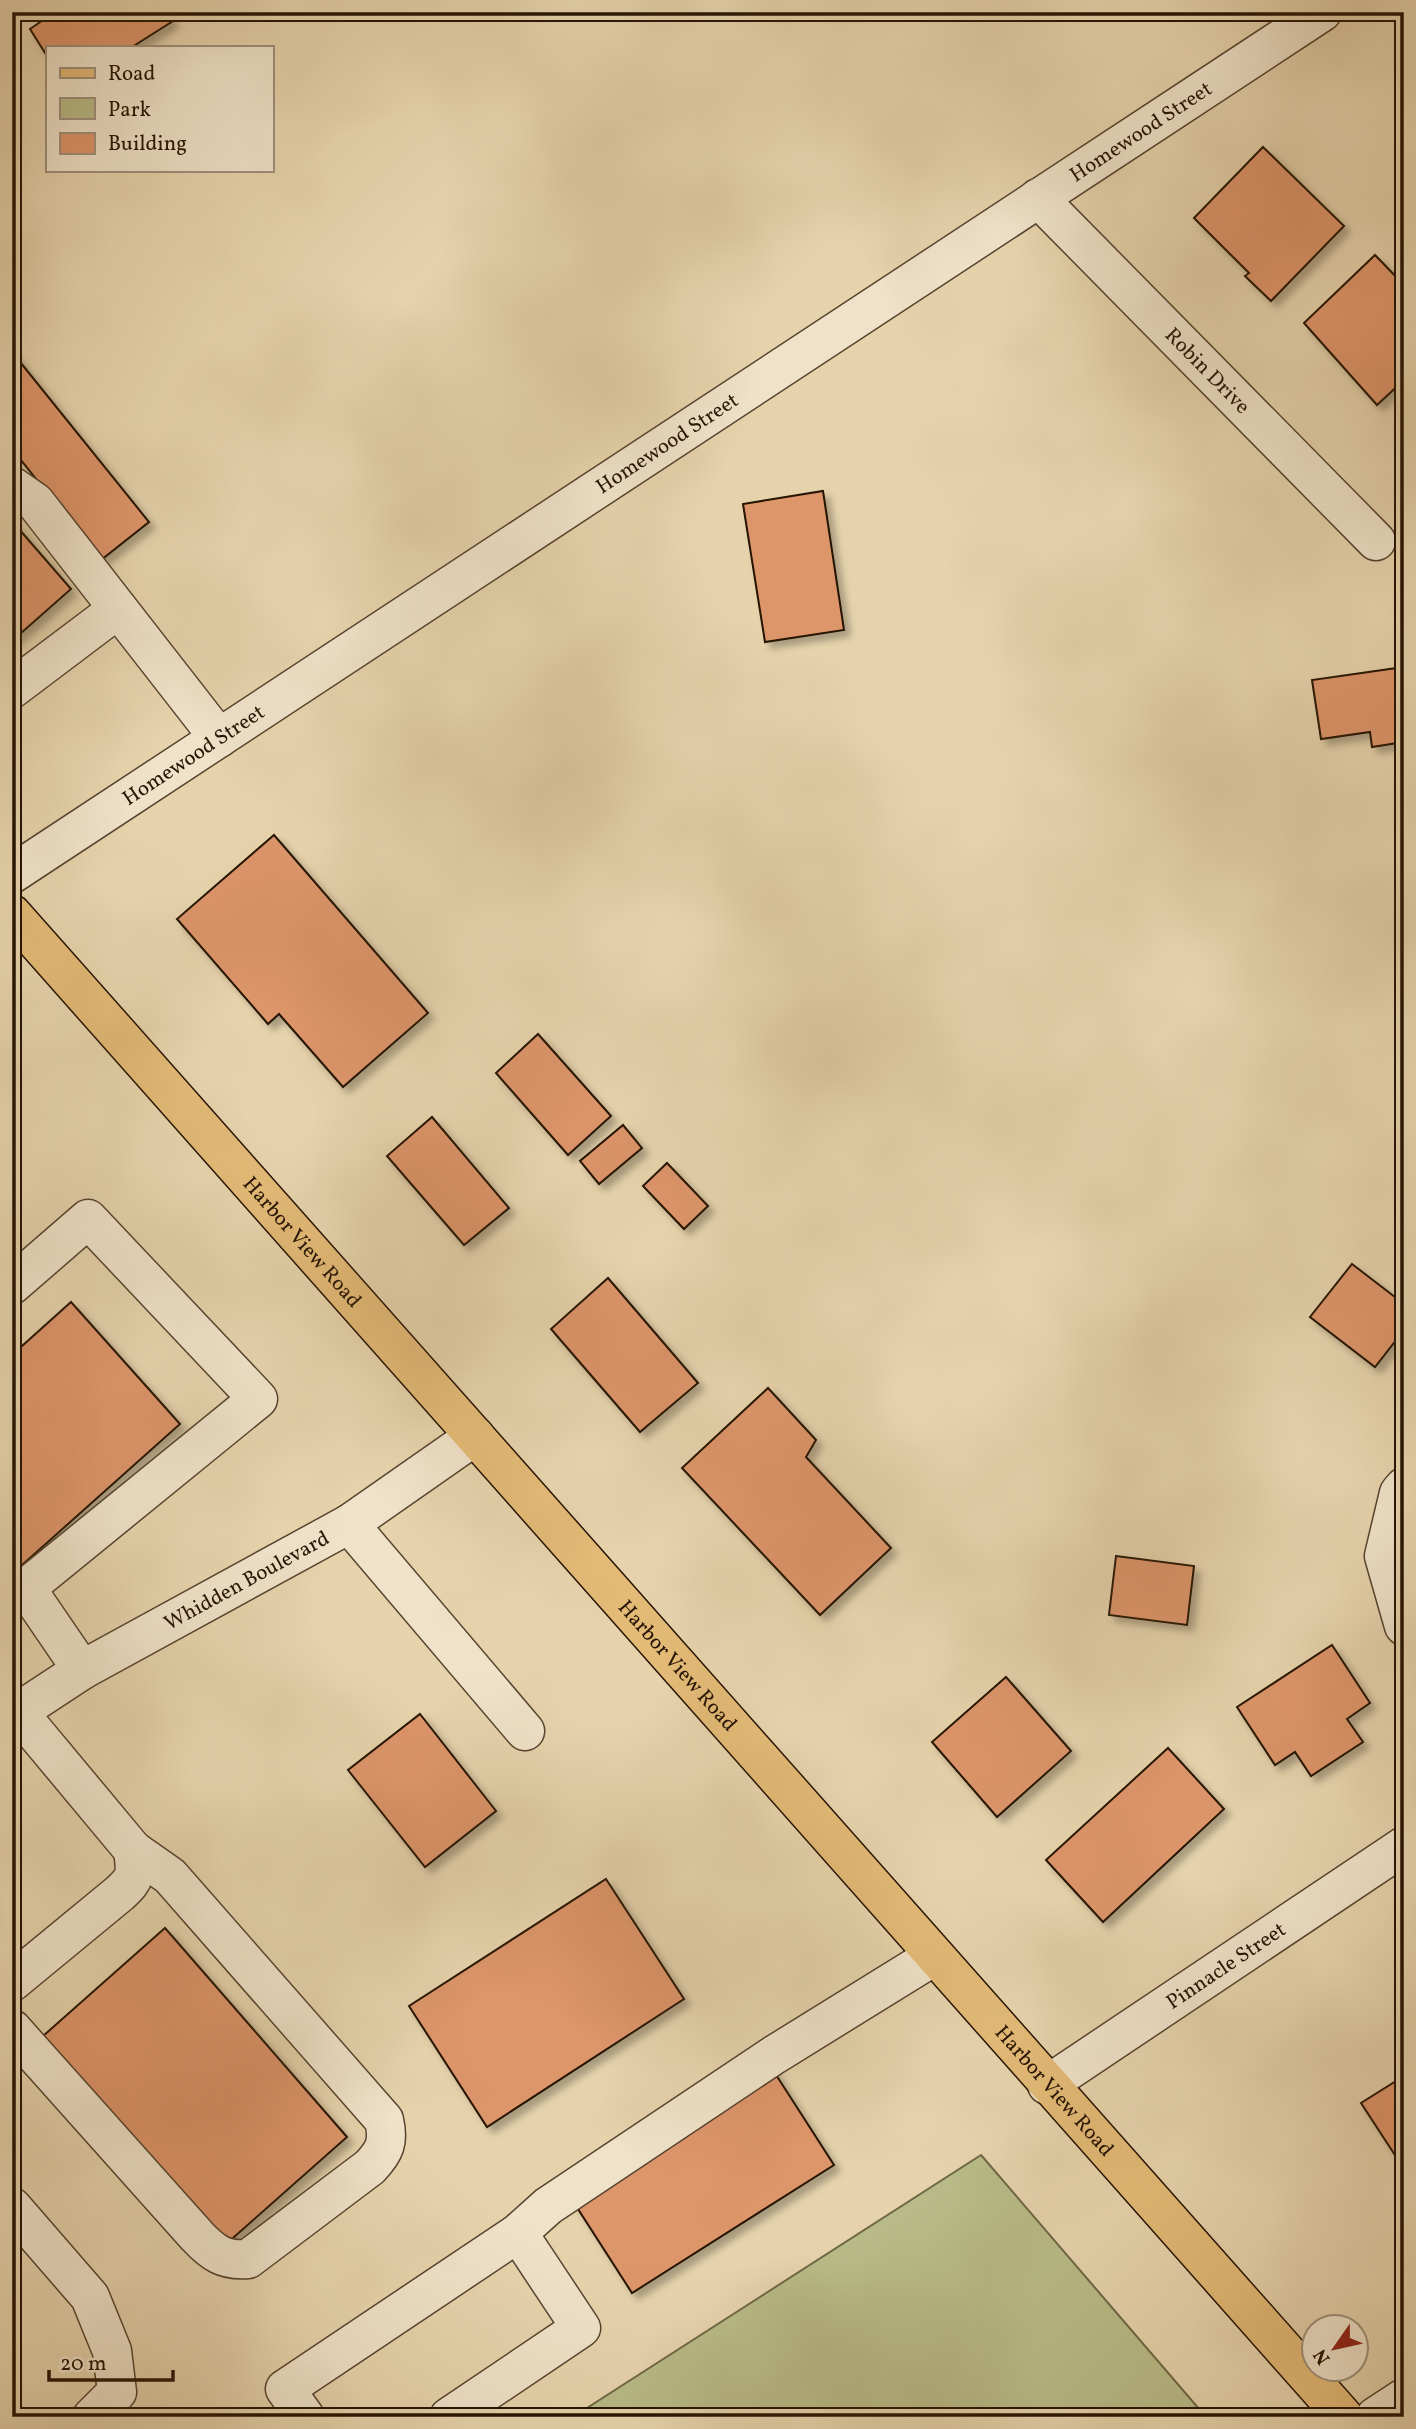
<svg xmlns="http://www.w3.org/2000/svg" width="1416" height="2429" font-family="Vollkorn,serif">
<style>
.green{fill:#b8bb87;stroke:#6f6846;stroke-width:2}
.building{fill:#dd956b;stroke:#261405;stroke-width:2;filter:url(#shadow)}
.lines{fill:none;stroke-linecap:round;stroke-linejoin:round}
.minor-casing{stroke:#56442f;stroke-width:41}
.major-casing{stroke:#261405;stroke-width:41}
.minor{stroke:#efe2c9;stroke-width:38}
.major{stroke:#e3ba76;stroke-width:38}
.labels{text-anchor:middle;stroke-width:7;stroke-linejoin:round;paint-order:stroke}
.street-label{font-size:21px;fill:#261405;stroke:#efe2c9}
</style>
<defs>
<filter id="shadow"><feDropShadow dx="6" dy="6" stdDeviation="3.5" flood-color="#0004"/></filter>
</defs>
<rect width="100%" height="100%" fill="#e6d3ac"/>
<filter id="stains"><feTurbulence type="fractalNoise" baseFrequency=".00286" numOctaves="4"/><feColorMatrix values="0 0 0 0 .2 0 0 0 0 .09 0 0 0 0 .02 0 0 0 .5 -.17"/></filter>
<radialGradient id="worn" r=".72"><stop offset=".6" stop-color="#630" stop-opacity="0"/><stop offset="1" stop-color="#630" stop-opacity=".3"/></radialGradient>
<!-- green -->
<path class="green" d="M981,2155l225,262h-633z"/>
<!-- building -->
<path class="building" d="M55,12h112l6,9 -41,26h-85v9l-17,-27z
M1263,147l81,79 -73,75 -26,-25 4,-3 -55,-55z
M1375,255l29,30v95l-27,25 -73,-82z
M12,352l137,170 -48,38 -89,-111z
M823,491l21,139 -79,12 -22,-138z
M12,521l59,68 -59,52z
M1404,667v75l-32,5 -2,-15 -49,7 -9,-59z
M274,835l154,178 -85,74 -64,-73 -11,10 -91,-105z
M538,1034l73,82 -43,39 -72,-82z
M432,1117l77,91 -45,37 -77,-89z
M623,1125l19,23 -43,36 -19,-23z
M667,1163l41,43 -24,23 -41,-43z
M1352,1264l52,40v26l-29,37 -65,-50z
M608,1278l90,105 -58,49 -89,-103z
M71,1302l109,122 -168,150v-219z
M768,1388l48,52 -10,17 85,91 -71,67 -138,-147z
M1116,1556l78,10 -7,59 -78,-10z
M1332,1645l38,58 -23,16 16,23 -52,34 -16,-24 -20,13 -38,-58z
M1006,1677l65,74 -74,66 -65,-75z
M420,1714l76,97 -71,56 -77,-97z
M1168,1748l56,61 -121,113 -57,-62z
M606,1879l78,120 -197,128 -78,-121z
M165,1928l182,209 -122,108 -182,-209z
M771,2067l63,98 -202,128 -63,-98z
M1404,2076v93l-43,-66z"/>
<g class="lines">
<defs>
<g id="minor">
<path id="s1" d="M1038,198l338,343"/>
<path d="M12,486l23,16 184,236"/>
<path d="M12,689l106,-80"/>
<path id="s2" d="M12,874l1310,-862"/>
<path d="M12,1285l76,-66 170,180 -232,189 56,82"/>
<path d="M1404,1487l-5,6 -15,63 20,70"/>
<path d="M349,1524l176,207"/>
<path id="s3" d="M12,1716l70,-46 267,-146 126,-88"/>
<path d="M12,1982l108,-89c17,-16 16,-19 13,-43l-115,-138"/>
<path d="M12,2029l185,207c16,17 27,25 51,23l122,-92c15,-16 19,-25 14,-47l-214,-244 -37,-26"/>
<path id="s4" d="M1047,2085l357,-239"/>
<path d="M12,2207l78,90 22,54 5,41 -25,25"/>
<path d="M305,2417l-20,-28 233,-156 30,-27 226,-151 160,-99"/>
<path d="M449,2417l132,-89 -63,-95"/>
<path d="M1375,2417l29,-19"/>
</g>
<g id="major">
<path id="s5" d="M12,914l1332,1503"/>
</g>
</defs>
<!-- minor casing -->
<use href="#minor" class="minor-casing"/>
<!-- major casing -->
<use href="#major" class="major-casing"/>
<!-- minor -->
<use href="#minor" class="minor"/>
<!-- major -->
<use href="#major" class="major"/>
</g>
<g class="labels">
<!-- street labels -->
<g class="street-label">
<text dy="7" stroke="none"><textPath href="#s2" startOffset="1351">Homewood Street</textPath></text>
<text dy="7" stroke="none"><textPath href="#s1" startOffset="242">Robin Drive</textPath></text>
<text dy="7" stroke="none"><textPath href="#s2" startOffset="784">Homewood Street</textPath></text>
<text dy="7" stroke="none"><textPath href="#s2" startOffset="217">Homewood Street</textPath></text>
<text dy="7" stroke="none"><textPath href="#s5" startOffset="438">Harbor View Road</textPath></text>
<text dy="7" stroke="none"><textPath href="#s3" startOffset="271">Whidden Boulevard</textPath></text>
<text dy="7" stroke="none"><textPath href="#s5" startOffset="1004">Harbor View Road</textPath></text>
<text dy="7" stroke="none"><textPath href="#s4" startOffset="215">Pinnacle Street</textPath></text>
<text dy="7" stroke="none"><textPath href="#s5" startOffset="1572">Harbor View Road</textPath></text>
</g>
</g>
<!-- margin -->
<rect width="1416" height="2429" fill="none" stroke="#e6d3ac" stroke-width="42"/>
<rect x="14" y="14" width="1388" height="2401" fill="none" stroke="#261405" stroke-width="3.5"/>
<rect x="21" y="21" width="1374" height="2387" fill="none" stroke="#261405" stroke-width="2"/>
<!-- legend -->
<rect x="46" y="46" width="228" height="126" fill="#efe2c9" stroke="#9f907b" stroke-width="2"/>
<rect x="60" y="68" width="35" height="10" fill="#e3ba76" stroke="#9f907b" stroke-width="2"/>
<text x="108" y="80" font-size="21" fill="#261405">Road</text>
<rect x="60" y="98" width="35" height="21" fill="#b8bb87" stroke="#9f907b" stroke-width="2"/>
<text x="108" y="116" font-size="21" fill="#261405">Park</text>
<rect x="60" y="133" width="35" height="21" fill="#dd956b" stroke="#9f907b" stroke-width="2"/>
<text x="108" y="150" font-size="21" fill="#261405">Building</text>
<!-- north arrow -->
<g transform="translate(1335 2348) rotate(236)"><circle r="33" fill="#efe2c9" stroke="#9f907b" stroke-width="2"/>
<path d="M0-5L12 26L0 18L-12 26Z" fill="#8f2418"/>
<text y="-10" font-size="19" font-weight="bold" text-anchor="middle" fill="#261405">N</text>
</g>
<!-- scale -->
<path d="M49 2370v10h124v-10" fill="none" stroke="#261405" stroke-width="3.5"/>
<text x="60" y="2370" font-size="21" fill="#261405" stroke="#efe2c9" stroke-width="5" paint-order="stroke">20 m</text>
<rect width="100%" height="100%" filter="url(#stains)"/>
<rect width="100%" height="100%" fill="url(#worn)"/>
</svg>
